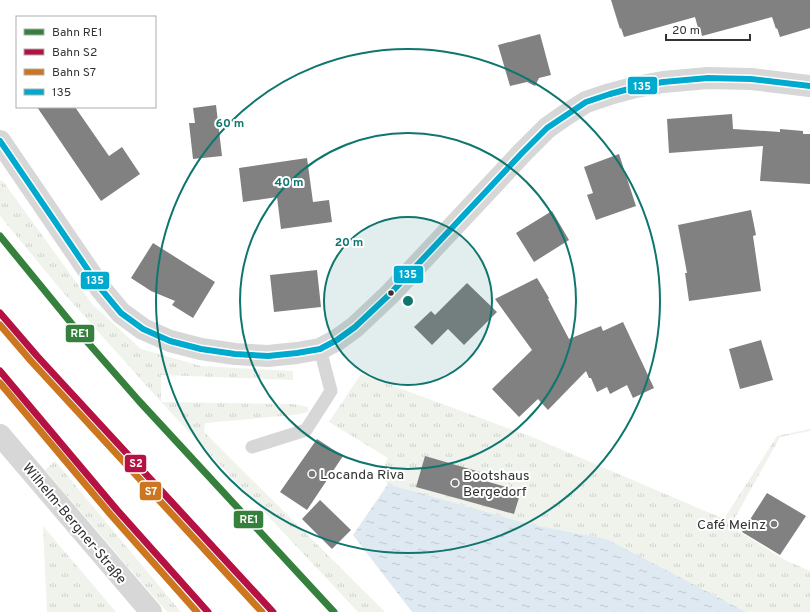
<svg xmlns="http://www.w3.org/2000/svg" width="810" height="612" font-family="Overpass,sans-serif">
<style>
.grass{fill:url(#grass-tufts)}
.water{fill:url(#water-ripples)}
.building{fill:#818181}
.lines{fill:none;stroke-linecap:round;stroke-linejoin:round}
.lane{stroke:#d7d7d7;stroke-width:13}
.street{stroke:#d7d7d7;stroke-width:22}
.bus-1-casing{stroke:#fff;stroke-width:9}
.bus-1{stroke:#00a9ce;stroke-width:6}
.rail-1-casing{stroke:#fff;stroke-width:10}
.rail-2-casing{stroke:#fff;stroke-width:10}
.rail-3-casing{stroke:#fff;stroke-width:10}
.rail-1{stroke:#36803d;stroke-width:7}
.rail-2{stroke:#b51143;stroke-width:7}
.rail-3{stroke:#cc7720;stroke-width:7}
.ring{fill:none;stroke:#0f766e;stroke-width:2}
.bus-dot{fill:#333;stroke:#fff;stroke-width:1.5}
.poi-dot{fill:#7a7a7a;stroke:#fff;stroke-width:1.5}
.labels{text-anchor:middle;stroke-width:4;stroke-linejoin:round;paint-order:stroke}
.poi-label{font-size:14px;fill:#333;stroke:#fff;text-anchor:start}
.street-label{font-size:14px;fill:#333;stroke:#fff}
.centre{fill:#0f766e;stroke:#fff;stroke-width:2}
.ring-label{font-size:12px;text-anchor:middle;font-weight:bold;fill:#0f766e;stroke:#fff;stroke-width:4;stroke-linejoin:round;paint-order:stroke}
.line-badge{stroke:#fff;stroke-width:1.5}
.badge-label{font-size:11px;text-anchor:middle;font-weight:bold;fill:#fff}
</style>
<defs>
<pattern id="grass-tufts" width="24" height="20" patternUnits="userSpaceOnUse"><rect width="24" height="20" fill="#eff3ec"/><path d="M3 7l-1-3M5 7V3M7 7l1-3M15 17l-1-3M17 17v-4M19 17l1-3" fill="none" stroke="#cdd1cb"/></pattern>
<pattern id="water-ripples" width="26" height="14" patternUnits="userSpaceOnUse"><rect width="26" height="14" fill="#dfe9f2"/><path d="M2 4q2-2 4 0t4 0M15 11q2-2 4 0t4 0" fill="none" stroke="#c0c8d0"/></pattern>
</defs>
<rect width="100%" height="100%" fill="#fff"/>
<!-- grass -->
<path class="grass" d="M2,180l90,124 49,45 60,17 92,5v9l-132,-5v27l132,2 15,3v5l-14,3 -89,8 -1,9 181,180h-27l-197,-210 -100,-112 -61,-74v-35z
M361,374l171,63 192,82 53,-83 33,-7v2l-30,6 -48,86 5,7 46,29 27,12v41h-64l-139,-73 -78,-15 -141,-40 -8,-10 8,-16 -59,-36z
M55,461l126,151h-14l-122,-142z
M43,526l73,86h-69z"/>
<!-- water -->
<path class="water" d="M388,484l141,40 78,15 139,73h-334l-59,-77z"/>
<!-- building -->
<path class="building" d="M611,0h199v28l-30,9 -3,-9 -1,1 -4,-12 -70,19 -2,-9 -2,1 -3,-11 -71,20 -3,-9 -1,1z
M540,34l11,41 -12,3 -4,8 -8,-4 -17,4 -12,-41z
M216,105l6,51 -29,3 -4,-36h6l-2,-15z
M37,107h38l34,49 13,-9 18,27 -39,27z
M732,114l1,15 47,3v-3l23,2v3h7v50l-50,-3 3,-35 -94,7 -2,-34z
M619,154l17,52 -40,14 -9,-25 6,-2 -9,-26z
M307,158l6,44 16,-2 3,22 -51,7 -4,-32 -34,5 -4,-34z
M751,210l5,25 -3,1 8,55 -72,10 -4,-28h2l-9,-48z
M552,211l17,29 -35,22 -18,-29z
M153,243l62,39 -22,36 -21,-13 3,-4 -24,-10 -20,-13z
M317,270l4,37 -47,5 -4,-37z
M537,278l12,20 -1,1 21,40 32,-13 2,5 20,-9 31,66 -21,10 -6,-13 -17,9 -3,-7 -10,5 -6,-14h-2l-3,-7 -38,39 -10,-11 -19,18 -27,-28 40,-39 -37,-51z
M467,283l30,29 -33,33 -16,-16 -16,16 -18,-18 17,-16 4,4z
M761,340l12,40 -33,9 -11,-40z
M317,439l26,17 -36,54 -27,-18z
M425,456l55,16 -2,7 43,12 -7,23 -98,-27z
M767,493l39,23 -26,39 -38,-23z
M320,500l31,30 -19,19 -30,-30z"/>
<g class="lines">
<!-- lane -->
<path class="lane" d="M252,447l54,-17 25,-39 -11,-42"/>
<!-- street -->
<path class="street" d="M0,141l101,148 20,24 22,16 27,12 31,8 34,5 33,2 29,-3 23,-4 17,-9 18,-13 35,-33 132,-141 25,-25 17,-12 22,-14 24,-8 26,-7 27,-5 45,-4 43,1 59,7
M0,435l151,177"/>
<defs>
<path id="bus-1" d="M0,141l101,148 20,24 22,16 27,12 31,8 34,5 33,2 29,-3 23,-4 17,-9 18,-13 35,-33 132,-141 25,-25 39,-26 24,-8 26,-7 27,-5 45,-4 43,1 59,7"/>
</defs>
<!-- bus-1 casing -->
<use href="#bus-1" class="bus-1-casing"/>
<!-- bus-1 -->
<use href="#bus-1" class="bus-1"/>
<defs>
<path id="rail-1" d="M0,236l76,93 63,72 195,211"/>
<path id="rail-2" d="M0,313l37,43 236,256
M0,371l117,139 91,102"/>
<path id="rail-3" d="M0,325l31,36 231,251
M0,383l111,132 86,97"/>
</defs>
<!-- rail-1 casing -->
<use href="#rail-1" class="rail-1-casing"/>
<!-- rail-2 casing -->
<use href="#rail-2" class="rail-2-casing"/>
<!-- rail-3 casing -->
<use href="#rail-3" class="rail-3-casing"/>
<!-- rail-1 -->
<use href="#rail-1" class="rail-1"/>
<!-- rail-2 -->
<use href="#rail-2" class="rail-2"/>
<!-- rail-3 -->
<use href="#rail-3" class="rail-3"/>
</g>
<!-- distance rings -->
<circle cx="408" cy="301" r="84" fill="#0f766e" fill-opacity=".12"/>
<g class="ring">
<circle cx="408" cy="301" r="84"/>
<circle cx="408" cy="301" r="168"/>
<circle cx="408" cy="301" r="252"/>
</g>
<!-- markers -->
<circle class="bus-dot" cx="391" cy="293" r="3.5"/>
<g class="poi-dot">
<circle cx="312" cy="474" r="4"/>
<circle cx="455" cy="483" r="4"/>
<circle cx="774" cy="524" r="4"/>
</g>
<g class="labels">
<!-- poi labels -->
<g class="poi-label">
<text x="320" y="479">Locanda Riva</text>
<text x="463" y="480">Bootshaus<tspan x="463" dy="16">Bergedorf</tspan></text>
<text x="766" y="529" text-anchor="end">Café Meinz</text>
</g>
<!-- street labels -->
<g class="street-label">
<text transform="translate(75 523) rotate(50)" y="5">Wilhelm-Bergner-Straße</text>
</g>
</g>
<circle cx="408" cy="301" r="6" class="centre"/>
<g class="ring-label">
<text x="230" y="127">60 m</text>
<text x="289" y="186">40 m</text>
<text x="349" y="246">20 m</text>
</g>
<g class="line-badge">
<rect x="627" y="76" width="31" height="19" rx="4" fill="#00a9ce"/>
<rect x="393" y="265" width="31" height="19" rx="4" fill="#00a9ce"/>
<rect x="80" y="271" width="30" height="19" rx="4" fill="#00a9ce"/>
<rect x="65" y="324" width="30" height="19" rx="4" fill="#36803d"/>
<rect x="124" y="454" width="23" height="19" rx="4" fill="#b51143"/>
<rect x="139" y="481" width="23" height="20" rx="4" fill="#cc7720"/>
<rect x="233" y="510" width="31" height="19" rx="4" fill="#36803d"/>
</g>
<g class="badge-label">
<text x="642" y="90">135</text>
<text x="408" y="278">135</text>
<text x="95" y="284">135</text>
<text x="80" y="337">RE1</text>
<text x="136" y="467">S2</text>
<text x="151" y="495">S7</text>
<text x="249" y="523">RE1</text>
</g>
<!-- legend -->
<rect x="16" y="16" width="140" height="92" fill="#ffffff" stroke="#adadad"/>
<rect x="24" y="29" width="20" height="6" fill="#36803d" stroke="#adadad"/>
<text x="52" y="36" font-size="12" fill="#333333">Bahn RE1</text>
<rect x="24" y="49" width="20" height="6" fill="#b51143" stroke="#adadad"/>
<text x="52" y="56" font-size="12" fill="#333333">Bahn S2</text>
<rect x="24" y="69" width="20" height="6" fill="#cc7720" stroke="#adadad"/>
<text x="52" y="76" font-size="12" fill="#333333">Bahn S7</text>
<rect x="24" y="89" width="20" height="6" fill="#00a9ce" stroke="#adadad"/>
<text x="52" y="96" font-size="12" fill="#333333">135</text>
<!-- scale -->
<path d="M666 34v6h84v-6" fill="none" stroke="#333333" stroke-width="2"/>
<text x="672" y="34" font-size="12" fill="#333333" stroke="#ffffff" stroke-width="3" paint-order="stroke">20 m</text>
</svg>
